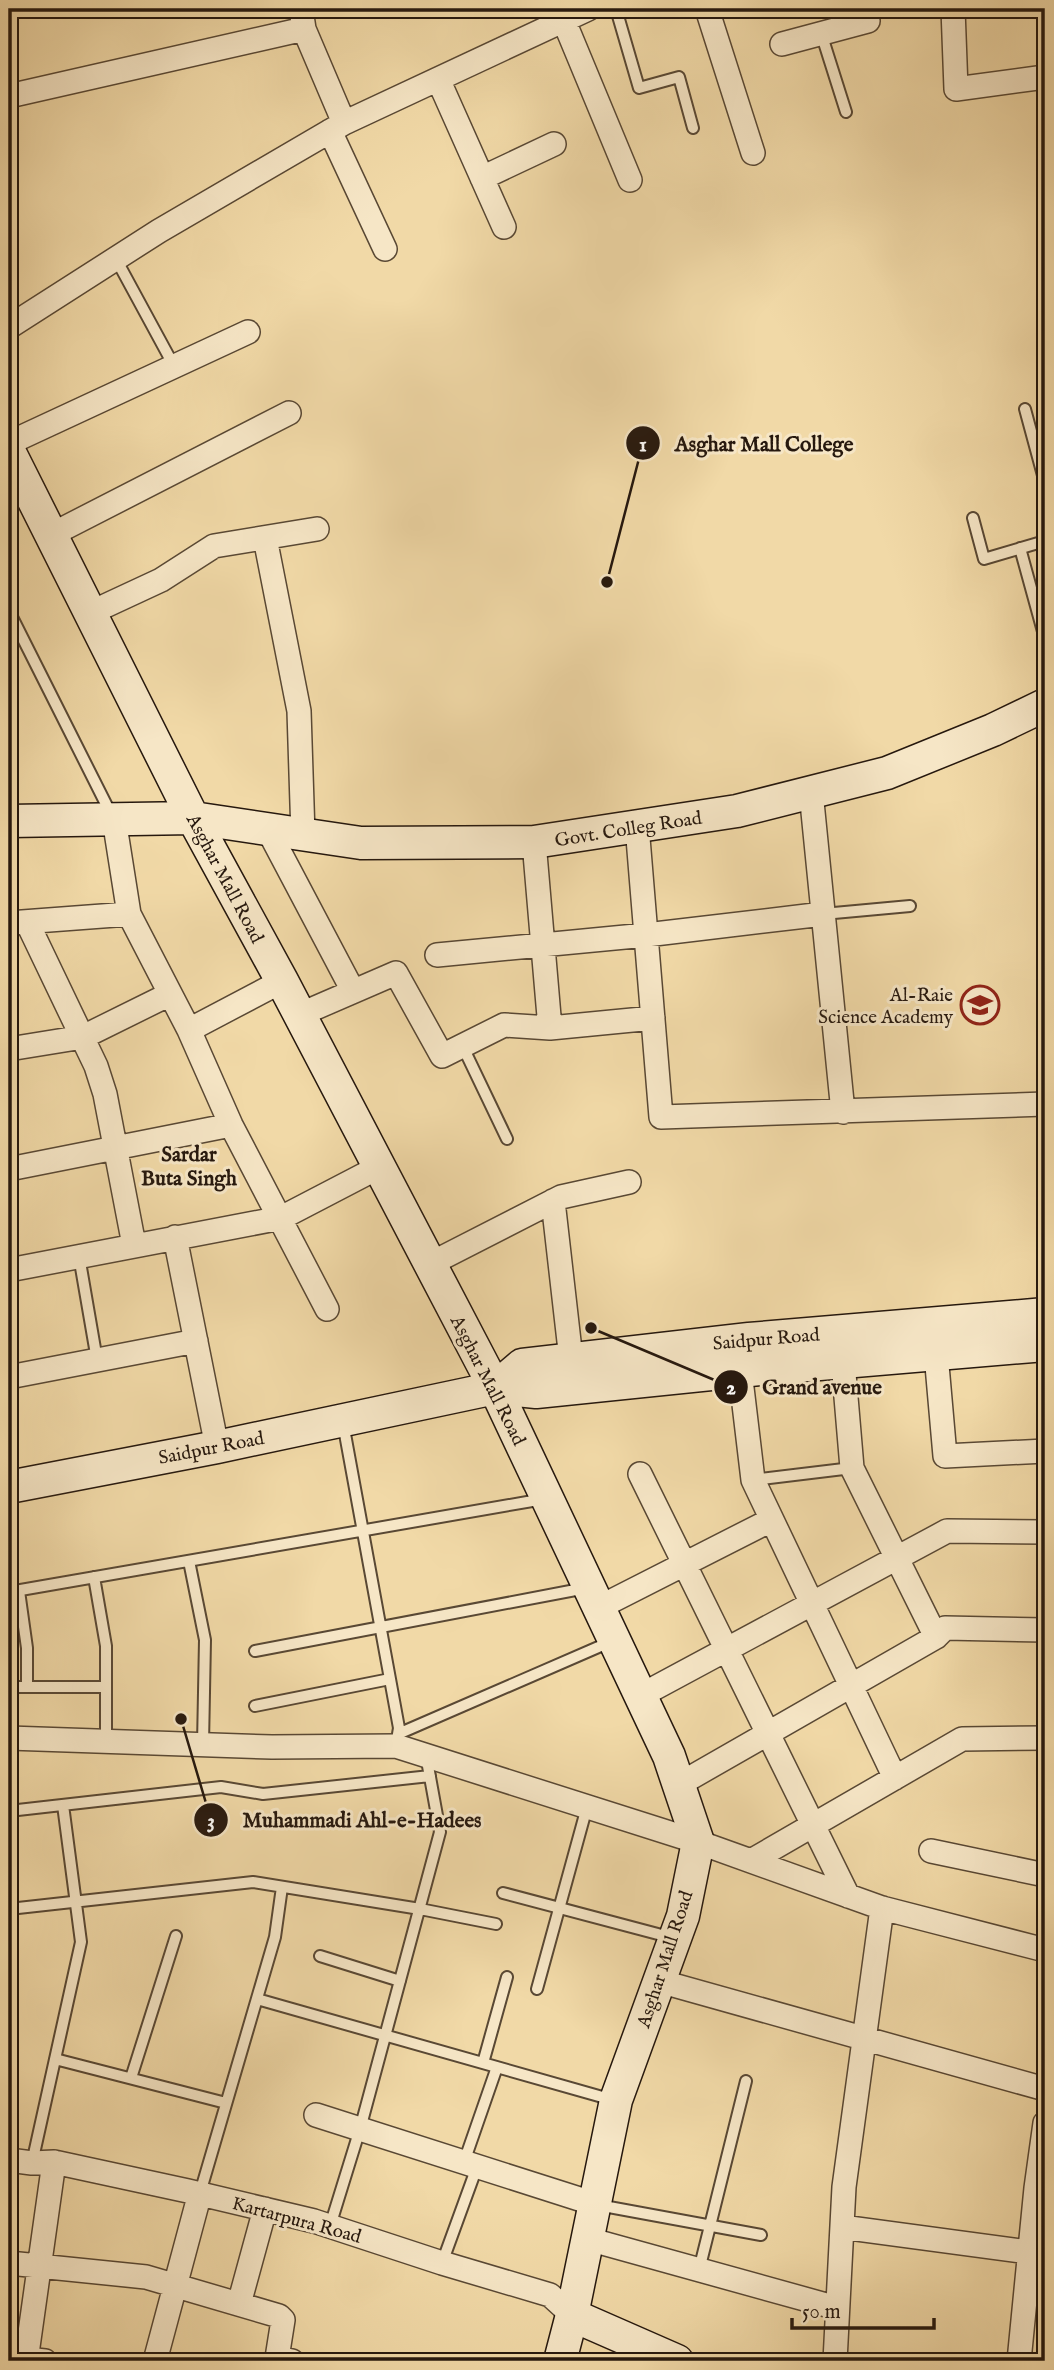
<svg xmlns="http://www.w3.org/2000/svg" width="1054" height="2370" font-family="'IM FELL English',serif">
<style>
.lines{fill:none;stroke-linecap:round;stroke-linejoin:round}
.lane-casing{stroke:#594834;stroke-width:14}
.street-casing{stroke:#594834;stroke-width:26}
.secondary-casing{stroke:#26180e;stroke-width:35}
.lane{stroke:#f6e6c6;stroke-width:10}
.street{stroke:#f6e6c6;stroke-width:23}
.secondary{stroke:#f6e6c6;stroke-width:32}
.labels{text-anchor:middle;stroke-width:6;stroke-linejoin:round;paint-order:stroke}
.street-label{font-size:19px;fill:#26180e;stroke:#f6e6c6}
.poi-label{font-size:19px;fill:#26180e;stroke:#f6e6c6;text-anchor:end}
.neighbourhood-label{font-size:21px;font-weight:bold;fill:#26180e;stroke:#f6e6c6}
.leader{fill:none;stroke:#26180e;stroke-width:2.5}
.callout-dot{fill:#26180e;stroke:#f6e6c6;stroke-width:2.5}
.mark-label{font-size:21px;text-anchor:middle;font-weight:bold;fill:#fff}
.callout-label{font-size:21px;text-anchor:middle;font-weight:bold;fill:#26180e;stroke:#f6e6c6;stroke-width:6;stroke-linejoin:round;paint-order:stroke}
</style>
<rect width="100%" height="100%" fill="#f1d9a7"/>
<filter id="stains"><feTurbulence type="fractalNoise" baseFrequency=".00286" numOctaves="4"/><feColorMatrix values="0 0 0 0 .2 0 0 0 0 .09 0 0 0 0 .02 0 0 0 .5 -.17"/></filter>
<radialGradient id="worn" r=".72"><stop offset=".6" stop-color="#630" stop-opacity="0"/><stop offset="1" stop-color="#630" stop-opacity=".3"/></radialGradient>
<g class="lines">
<defs>
<path id="lane" d="M616,9l23,79 40,-11 14,51
M821,33l25,79
M116,259l58,107
M1025,409l20,74
M973,518l11,41 61,-18
M1020,548l25,91
M9,611l102,203
M823,914l87,-8
M462,1045l45,94
M79,1256l18,104
M343,1423l56,305 -3,18
M753,1480l99,-12
M189,1561l16,79 -2,104
M94,1577l12,69v95
M19,1591l8,57v39
M9,1592l535,-93
M255,1651l331,-63
M9,1687h97
M255,1706l135,-27
M398,1734l212,-92
M9,1811l212,-24 42,7 167,-18
M503,1893l170,45
M9,1909l244,-27 167,27 76,15
M320,1956l80,25
M537,1989l50,-182
M257,1999l356,101
M55,2059l171,44
M483,2063l24,-86
M131,2078l45,-142
M464,2162l33,-95
M32,2163l49,-221 -18,-137
M200,2193l75,-256 7,-50
M598,2205l163,30
M330,2226l30,-97 80,-297 -14,-77
M442,2263l35,-96
M699,2270l47,-189"/>
<path id="street" d="M301,9l3,20 40,94
M707,9l46,144
M953,9l3,80 89,-12
M564,21l66,159
M782,44l86,-23 -3,-12
M438,79l66,148
M9,96l295,-67
M330,131l55,118
M482,178l72,-34
M9,327l150,-96 185,-108 244,-114
M9,443l239,-111
M51,535l238,-122
M265,538l34,173 4,124
M90,613l71,-33 53,-34 103,-17
M811,792l32,320
M114,819l15,95 60,116 42,95 96,184
M637,826l24,291 384,-13
M268,830l85,161
M534,842l16,186
M27,922l69,144 9,28 29,151
M9,923l120,-9
M437,955l209,-20 177,-21
M299,1015l97,-42 46,83 62,-31 46,3 103,-10
M189,1030l93,-49
M9,1049l74,-12 87,-43
M9,1169l222,-44
M553,1201l18,158
M175,1237l42,210
M430,1264l131,-67 68,-15
M9,1270l272,-52 98,-51
M936,1354l9,102 100,-5
M843,1362l9,106 84,169
M740,1371l13,109 142,298
M9,1377l187,-36
M640,1474l208,422
M598,1608l173,-88
M640,1696l307,-165 98,1
M9,1738l263,9 124,-1 302,96 184,66 163,42
M678,1785l258,-148 9,-9 100,2
M931,1851l114,24
M751,1861l211,-122 83,-1
M659,1981l386,108
M316,2115l279,89
M9,2160l23,3 22,-1 134,29 126,30 128,42 108,32 22,20
M842,2227l202,27
M588,2239l249,69
M9,2263l137,14 133,39 4,4 -6,38 15,3
M239,2304l26,-95
M9,2357l36,4
M26,2361l28,-199
M155,2361l45,-168
M835,2361l9,-174 38,-279
M1019,2361l17,-173 9,-65"/>
<path id="secondary" d="M9,451l184,367 89,163 213,407 174,368 29,86 -15,74 -67,184 -44,215 -12,46
M9,821l184,-3 168,25 173,-1 203,-31 150,-38 106,-43 52,-25
M495,1388l27,-23 227,-26 296,-25
M9,1487l208,-40 278,-59 41,4 214,-22 295,-25
M572,2315l105,46"/>
</defs>
<!-- lane casing -->
<use href="#lane" class="lane-casing"/>
<!-- street casing -->
<use href="#street" class="street-casing"/>
<!-- secondary casing -->
<use href="#secondary" class="secondary-casing"/>
<!-- lane -->
<use href="#lane" class="lane"/>
<!-- street -->
<use href="#street" class="street"/>
<!-- secondary -->
<use href="#secondary" class="secondary"/>
</g>
<!-- icons -->
<defs>
<symbol id="school-ring" viewBox="-11 -11 22 22"><circle r="9.5" fill="#f6e6c6" stroke="#8f2418" stroke-width="1.5"/><path d="M0-5L7-2L0 1L-7-2ZM-4 1L0 2.5L4 1V4Q0 6-4 4Z" fill="#8f2418"/></symbol>
</defs>
<g fill-rule="evenodd">
<use href="#school-ring" x="958" y="983" width="44" height="44"/>
</g>
<g class="labels">
<!-- street labels -->
<g class="street-label">
<text transform="translate(628 828) rotate(-9)" y="7">Govt. Colleg Road</text>
<text transform="translate(226 878) rotate(62)" y="7">Asghar Mall Road</text>
<text transform="translate(766 1338) rotate(-5)" y="7">Saidpur Road</text>
<text transform="translate(489 1380) rotate(63)" y="7">Asghar Mall Road</text>
<text transform="translate(211 1447) rotate(-11)" y="7">Saidpur Road</text>
<text transform="translate(664 1959) rotate(-72)" y="7">Asghar Mall Road</text>
<text transform="translate(297 2219) rotate(15)" y="7">Kartarpura Road</text>
</g>
<!-- poi labels -->
<g class="poi-label">
<text x="953" y="1001">Al-Raie<tspan x="953" dy="22">Science Academy</tspan></text>
</g>
<!-- neighbourhood labels -->
<g class="neighbourhood-label">
<text x="189" y="1161">Sardar<tspan x="189" dy="24">Buta Singh</tspan></text>
</g>
</g>
<!-- callouts -->
<path class="leader" d="M607 582L643 443M591 1328L731 1387M181 1719L211 1820"/>
<g class="callout-dot">
<circle cx="607" cy="582" r="7"/>
<circle cx="591" cy="1328" r="7"/>
<circle cx="181" cy="1719" r="7"/>
<circle cx="643" cy="443" r="18"/>
<circle cx="731" cy="1387" r="18"/>
<circle cx="211" cy="1820" r="18"/>
</g>
<g class="mark-label">
<text x="643" y="451">1</text>
<text x="731" y="1394">2</text>
<text x="211" y="1827">3</text>
</g>
<g class="callout-label">
<text x="764" y="451">Asghar Mall College</text>
<text x="822" y="1394">Grand avenue</text>
<text x="362" y="1827">Muhammadi Ahl-e-Hadees</text>
</g>
<!-- margin -->
<rect width="1054" height="2370" fill="none" stroke="#f1d9a7" stroke-width="35"/>
<rect x="10" y="10" width="1033" height="2349" fill="none" stroke="#26180e" stroke-width="3.5"/>
<rect x="18" y="18" width="1019" height="2335" fill="none" stroke="#26180e" stroke-width="2"/>
<!-- scale -->
<path d="M792 2318v10h142v-10" fill="none" stroke="#26180e" stroke-width="3.5"/>
<text x="802" y="2318" font-size="21" fill="#26180e" stroke="#f6e6c6" stroke-width="5" paint-order="stroke">50 m</text>
<rect width="100%" height="100%" filter="url(#stains)"/>
<rect width="100%" height="100%" fill="url(#worn)"/>
</svg>
